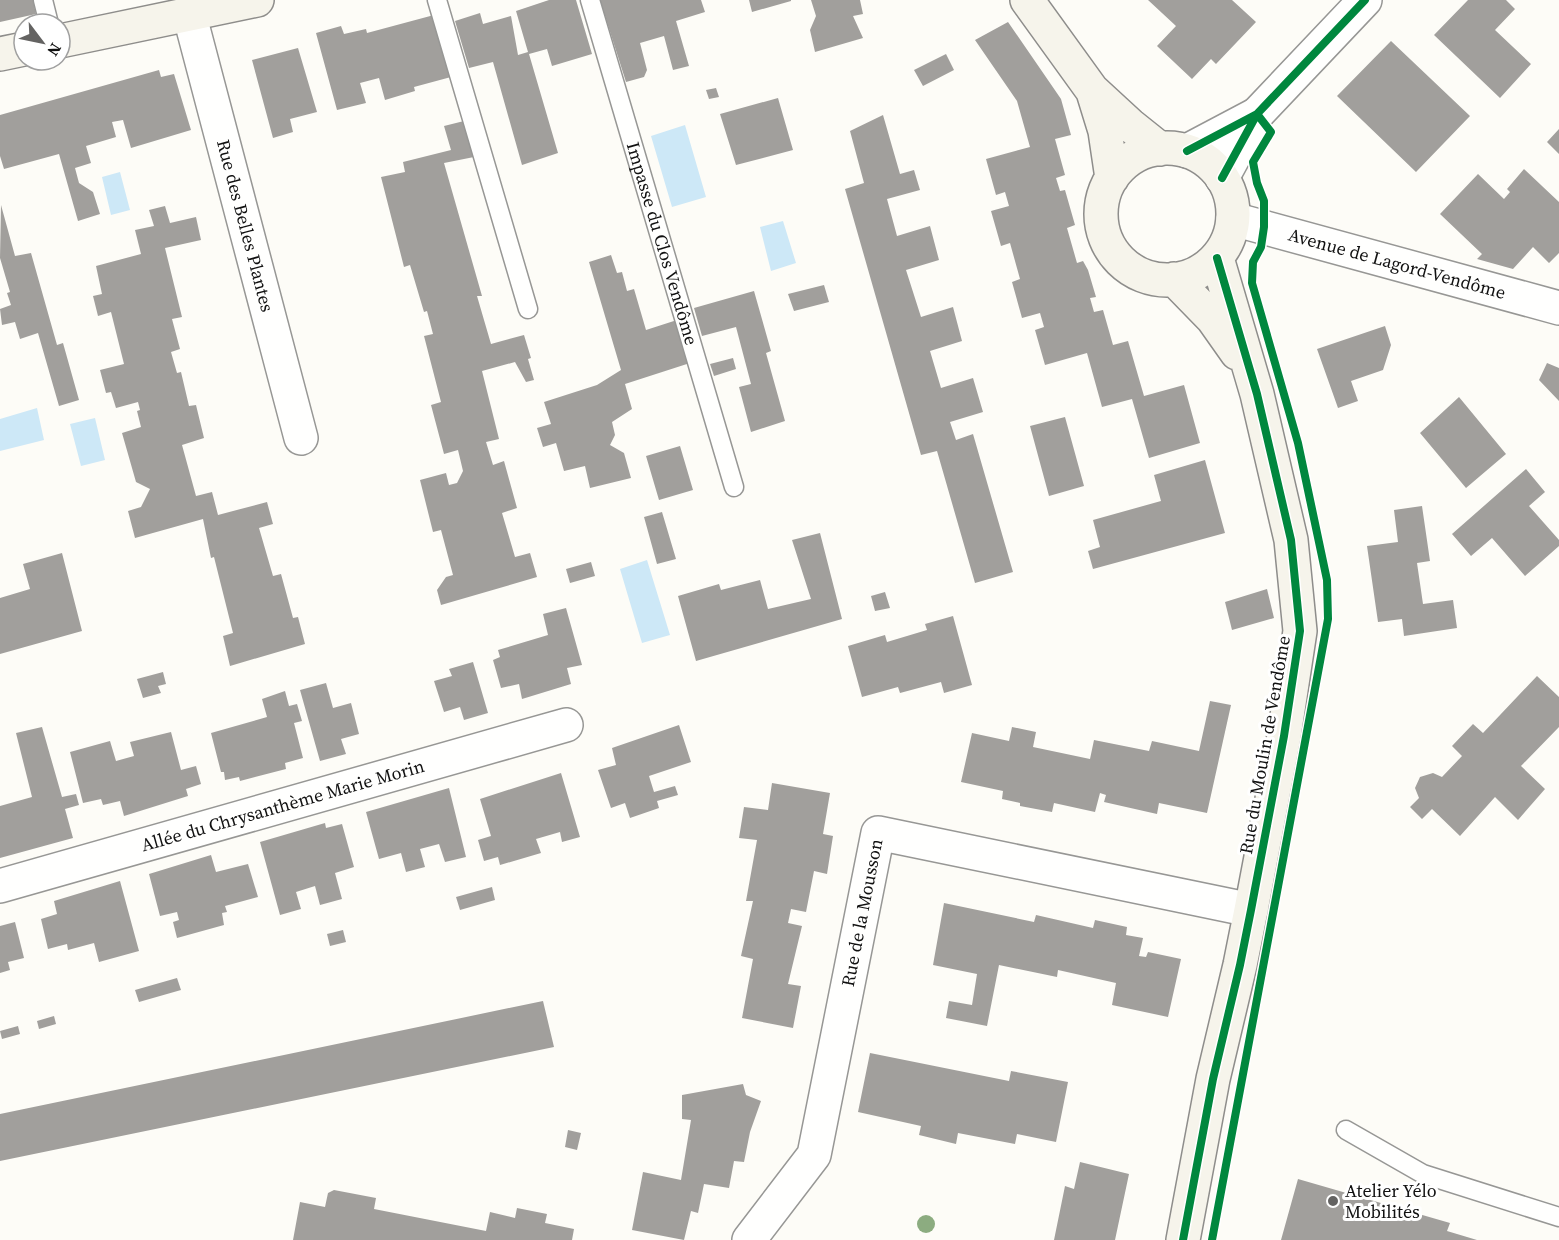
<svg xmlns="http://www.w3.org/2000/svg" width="1559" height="1240" font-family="'Source Serif 4',serif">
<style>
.water{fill:#cde8f7}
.building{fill:#a19f9c}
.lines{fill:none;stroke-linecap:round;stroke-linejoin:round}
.lane-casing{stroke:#979795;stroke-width:21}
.street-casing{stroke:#979795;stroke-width:36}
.secondary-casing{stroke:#8e8d8b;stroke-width:36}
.lane{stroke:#fffffe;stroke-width:18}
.street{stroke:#fffffe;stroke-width:33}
.secondary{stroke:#f6f4eb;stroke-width:33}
.cycleway-casing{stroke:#fff;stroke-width:11}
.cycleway{stroke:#00873e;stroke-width:8}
.tree{fill:#8cac80}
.poi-dot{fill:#646362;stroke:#fff;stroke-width:2}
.labels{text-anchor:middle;stroke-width:6;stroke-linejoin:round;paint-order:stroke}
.street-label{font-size:18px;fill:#111;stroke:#fff}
.poi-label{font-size:18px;fill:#111;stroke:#fff;text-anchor:start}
</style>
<rect width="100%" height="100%" fill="#fdfcf7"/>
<!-- water -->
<path class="water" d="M685,125l21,72 -34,10 -21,-71z
M120,172l10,38 -19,5 -9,-38z
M783,221l13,42 -25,8 -11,-44z
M37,408l7,32 -44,11v-32z
M95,418l10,42 -24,6 -11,-42z
M647,560l23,75 -28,8 -22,-74z"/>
<!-- building -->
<path class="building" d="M0,0h33l3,14 -36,8z
M549,0h27l16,54 -40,12 -5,-17 -18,5 29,99 -36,12 -29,-103 -24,6 -14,-47 25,-8 3,11 28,-8 7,39 10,-3 -12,-41z
M600,0h101l4,12 -29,9 13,45 -16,4 -9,-34 -24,7 7,27 -3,7 -18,5z
M749,0h42v1l-39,11z
M811,0h49l3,14 -10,2 10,22 -48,14 -5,-22 6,-14z
M1148,0h84l24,22 -40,42 -5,-5 -19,20 -35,-33 19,-20z
M1468,0h38l9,9 -20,21 36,34 -31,34 -66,-63z
M434,15l17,62 -37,10 1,4 -30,9 -6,-22 -19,5 6,20 -29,7 -21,-77 25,-7 3,8 22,-5 1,4z
M1008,22l53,77 10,36 -16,4 10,36 -9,3 4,13 5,-1 10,35 -8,3 10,35 6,-2 5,9 8,27 -6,1 4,14 9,-2 10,35 15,-4 16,55 40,-11 16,58 -51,15 -17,-59 -30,8 -15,-54 -42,12 -10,-35 9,-3 -4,-14 -18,5 -10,-36 8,-3 -10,-36 -9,3 -10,-35 18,-5 -4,-14 -9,3 -10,-36 44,-12 -13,-46 -42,-61z
M1391,41l79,75 -54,56 -79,-76z
M298,48l19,64 -27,7 3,13 -20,6 -21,-78z
M946,54l8,16 -31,16 -9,-16z
M159,70l2,7 13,-3 17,56 -60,18 -8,-28 -11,2 4,15 -30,9 5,17 -16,5 4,15 14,9 7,22 -22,7 -19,-67 -55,15 -4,-13v-41z
M716,88l3,9 -10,2 -3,-9z
M778,98l15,52 -57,15 -16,-51z
M883,115l17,59 14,-4 6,20 -33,9 10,37 33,-10 9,34 -33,10 15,47 32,-10 9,34 -32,10 11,37 32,-10 10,34 -33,10 6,18 17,-6 40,138 -38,11 -38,-132 -16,4 -76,-266 19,-6 -14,-52z
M464,121l10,36 -30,6 38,133h-5l14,48 33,-9 7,23 -3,1 6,21 -8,2 -11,-20 -33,9 17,68 -13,3 7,23 11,-4 13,47 -15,5 13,44 15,-4 7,24 -96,28 -4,-15 9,-13 7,-2 -12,-45 -8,2 -13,-52 26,-7 3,12 8,-2 6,-12 -5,-21 -14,4 -13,-49 10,-3 -17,-66 9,-2 -6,-23 -3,1 -14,-47 -6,2 -23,-90 24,-5 -2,-10 48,-12 -7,-24z
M1559,129v25l-12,-12z
M1524,169l35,33v51l-10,10 -16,-16 -20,22 -36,-10 5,-5 -42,-40 38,-40 26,25 6,-7 -3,-3z
M1,205l14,51 16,-3 26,92 6,-2 16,57 -20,6 -21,-73 -18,6 -5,-17 -13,3 -2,-16 11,-4 -4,-12 3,-1 -10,-34z
M165,206l5,17 26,-6 5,23 -36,8 17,69 -10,2 8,30 -9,3 6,21 4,-1 8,34 7,-1 8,33 -22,7 14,51 16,-4 6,23 49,-13 6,22 -14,4 14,48 8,-2 12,44 5,-1 7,27 -75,22 -7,-30 10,-3 -19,-76 -3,1 -8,-39 -68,19 -7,-27 13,-4 9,-18 -14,-7 -14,-49 19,-6 -4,-16 3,-1 -2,-8 -22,6 -5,-16 -5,1 -6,-23 24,-6 -13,-52 -13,4 -5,-20 9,-2 -6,-28 45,-12 -6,-24 19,-4 -5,-16z
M611,255l6,18 5,-1 5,19 7,-2 12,41 31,-10 13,43 -65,21 7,25 -20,13 3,13 -5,10 14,8 7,25 -41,10 -5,-22 -21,5 -8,-28 -13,4 -6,-19 14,-4 -7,-22 53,-17 24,-15 -32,-108z
M824,285l5,17 -35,9 -6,-17z
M754,291l17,60 -5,2 19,68 -34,11 -12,-45 12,-3 -15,-57 -34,9 -8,-28z
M1385,326l6,19 -8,25 -32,11 7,20 -20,7 -21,-59z
M733,358l3,11 -22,7 -4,-12z
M1547,363l12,5v33l-20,-21z
M1459,397l47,57 -40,34 -46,-55z
M1065,417l19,69 -35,10 -19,-70z
M680,446l13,44 -34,10 -13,-44z
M1205,460l20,73 -132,36 -5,-18 12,-4 -7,-27 68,-19 -7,-26z
M1526,469l19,23 -16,14 30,34v6l-34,30 -33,-38 -21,18 -19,-22z
M1422,506l8,55 -13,2 6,41 30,-4 4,28 -53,8 -2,-17 -24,3 -11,-76 31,-4 -4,-32z
M662,512l14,47 -19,5 -13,-47z
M820,533l22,86 -146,42 -18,-65 41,-12 2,6 39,-10 8,29 43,-10 -19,-59z
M62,553l20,78 -82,23v-56l30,-9 -7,-25z
M591,562l4,14 -25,7 -4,-14z
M1267,589l7,29 -42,12 -7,-28z
M885,592l5,16 -15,3 -4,-15z
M566,608l16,57 -15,3 4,16 -49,15 -3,-15 -18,4 -8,-28 7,-3 -2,-7 50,-15 -5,-21z
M953,616l19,69 -28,8 -3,-11 -41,11 -2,-6 -36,10 -14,-51 37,-11 2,7 40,-12 -2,-6z
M473,662l15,51 -24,7 -4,-13 -16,5 -10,-31 18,-5 -3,-7z
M163,672l3,12 -8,2 3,7 -18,5 -6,-19z
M1537,676l22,21v30l-38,39 24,23 -27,31 -23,-23 -35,39 -28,-27 -10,10 -12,-12 9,-9 -4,-10 5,-11 13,-4 9,4 20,-21 -10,-10 21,-22 10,9z
M326,683l7,25 18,-5 8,31 -18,5 5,15 -26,7 -20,-71z
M285,691l4,15 8,-2 5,17 -8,2 9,35 -18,5 1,6 -46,12 -1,-4 -14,3 -1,-8h-3l-10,-39 56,-16 -5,-18z
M1210,701l21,4 -24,108 -48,-10 -2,11 -53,-12 2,-7 -6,-2 -5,19 -41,-9 -2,9 -32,-6v-3l-18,-4 1,-8 -42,-9 11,-49 37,8 3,-14 24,5 -3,15 57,12 4,-19 55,11 3,-10 47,10z
M679,725l12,37 -42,14 5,16 21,-6 3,9 -21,6 2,7 -29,10 -5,-15 -14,5 -13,-38 18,-5 -4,-17z
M42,727l20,70 14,-3 3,11 -14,4 8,29 -73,20v-52l32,-9 -16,-64z
M171,732l10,38 15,-4 5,18 -15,5 2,7 -64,20 -4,-15 -17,4 -2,-6 -18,4 -13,-51 40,-11 6,20 18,-5 -4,-14z
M561,773l19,64 -18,5 -2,-10 -24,7 5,14 -41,12 -2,-8 -14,4 -6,-21 13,-4 -11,-37z
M772,783l58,10 -7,41 10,2 -6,38 -13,-3 -8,41 -15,-3 -3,14 14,3 -14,58 13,2 -8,42 -51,-10 11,-59 -12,-3 12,-55h-7l11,-61 -18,-2 5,-31 24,3z
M449,788l17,69 -21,5 -6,-18 -19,5 5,18 -19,5 -5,-19 -22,6 -13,-47z
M325,823l1,5 16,-4 12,43 -19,6 7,26 -22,6 -5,-19 -19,6 5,17 -21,6 -20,-73z
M211,855l5,17 32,-8 10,33 -33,9 2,6 -5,1 2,12 -47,13 -4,-16 6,-2 -2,-8 -17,4 -11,-42z
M120,881l19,70 -40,11 -5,-19 -26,7 -1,-6 -19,5 -7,-30 16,-5 -3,-13z
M492,887l3,13 -35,10 -4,-13z
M944,903l90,19 2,-7 57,13 2,-8 32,7 -1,8 17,3 -4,18 7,1 2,-5 33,7 -13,58 -56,-12 4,-22 -58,-13 -1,7 -58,-12 -12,61 -41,-8 3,-17 23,4 5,-31 -44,-9z
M15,922l9,36 -16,4 2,8 -10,3v-47z
M343,930l3,12 -16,4 -3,-12z
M177,978l4,12 -42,12 -4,-12z
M543,1001l11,46 -554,114v-47z
M54,1016l2,8 -17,5 -2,-8z
M18,1026l2,8 -18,5 -2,-8z
M870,1053l139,28 2,-10 57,11 -12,60 -39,-8 -2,10 -57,-11 -2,11 -37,-9 2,-9 -63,-14z
M743,1084l3,11 15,6 -11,31 -6,30 -10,-1 -5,27 -25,-4 -6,29 -7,-2 -7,29 -52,-10 11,-58 38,8 10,-60 -9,-1v-24z
M568,1130l13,3 -4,17 -12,-3z
M1080,1162l49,12 -14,66h-61l11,-54 9,3z
M1298,1179l152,44 -3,8 30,9h-196z
M334,1190l42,8 -2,11 112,22 4,-19 25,6 2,-10 30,6 -2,9 29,6 -2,11h-279l7,-38 25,5 3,-14z"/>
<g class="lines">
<defs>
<g id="lane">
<path d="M43,0l6,24"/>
<path d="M437,0l91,309"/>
<path id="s1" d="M590,0l144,487"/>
<path d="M1346,1130l77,44 136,43"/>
</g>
<g id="street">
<path id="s2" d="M189,13l112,425"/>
<path d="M1187,151l70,-37"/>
<path d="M1222,178l35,-64 108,-114"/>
<path id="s3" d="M1233,219l326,89"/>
<path id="s4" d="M0,886l566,-161"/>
<path id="s5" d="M749,1240l65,-85 64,-322 373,77"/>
</g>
<path id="secondary" d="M1027,0l65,90 38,35 30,24
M60,41l197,-41
M0,54l24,-5
M1093,92l12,39 7,47
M1101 214a66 66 0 1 1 132 0a66 66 0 1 1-132 0Z
M1174,279l39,40 24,34
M1183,1240l30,-161 27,-114 11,-55 33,-174 16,-105 -9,-91 -34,-146 -40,-136"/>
</defs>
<!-- lane casing -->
<use href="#lane" class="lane-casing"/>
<!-- street casing -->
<use href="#street" class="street-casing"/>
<!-- secondary casing -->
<use href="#secondary" class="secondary-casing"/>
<!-- lane -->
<use href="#lane" class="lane"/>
<!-- street -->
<use href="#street" class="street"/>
<!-- secondary -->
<use href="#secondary" class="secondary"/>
<defs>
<path id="cycleway" d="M1187,151l70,-37
M1222,178l35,-64 108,-114
M1183,1240l30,-161 27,-114 11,-55 33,-174 16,-105 -9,-91 -34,-146 -40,-136
M1212,1240l116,-621 -1,-39 -29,-137 -46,-160 1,-21 8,-15 3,-20v-26l-7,-18 -4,-21 18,-30 -14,-18"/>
</defs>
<!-- cycleway casing -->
<use href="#cycleway" class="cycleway-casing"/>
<!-- cycleway -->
<use href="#cycleway" class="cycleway"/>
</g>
<!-- trees -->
<circle class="tree" cx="926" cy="1224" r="9"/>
<!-- markers -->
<circle class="poi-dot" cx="1333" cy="1201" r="6"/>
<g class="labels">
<!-- street labels -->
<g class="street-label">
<text dy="6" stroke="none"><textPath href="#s2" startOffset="220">Rue des Belles Plantes</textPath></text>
<text dy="6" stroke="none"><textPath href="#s1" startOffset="254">Impasse du Clos Vendôme</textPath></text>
<text dy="6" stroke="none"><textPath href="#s3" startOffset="170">Avenue de Lagord-Vendôme</textPath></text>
<text transform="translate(1265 745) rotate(-80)" y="6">Rue du Moulin de Vendôme</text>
<text dy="6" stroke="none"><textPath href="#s4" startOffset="294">Allée du Chrysanthème Marie Morin</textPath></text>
<text dy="6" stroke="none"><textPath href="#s5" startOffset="354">Rue de la Mousson</textPath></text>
</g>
<!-- poi labels -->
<g class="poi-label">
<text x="1345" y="1197">Atelier Yélo<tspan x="1345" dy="21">Mobilités</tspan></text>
</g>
</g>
<!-- north arrow -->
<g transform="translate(42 42) rotate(122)"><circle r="28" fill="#ffffff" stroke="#a0a0a0" stroke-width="1.5"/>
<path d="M0-4.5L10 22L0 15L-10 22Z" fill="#646362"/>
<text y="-9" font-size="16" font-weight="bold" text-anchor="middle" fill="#111111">N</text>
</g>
</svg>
